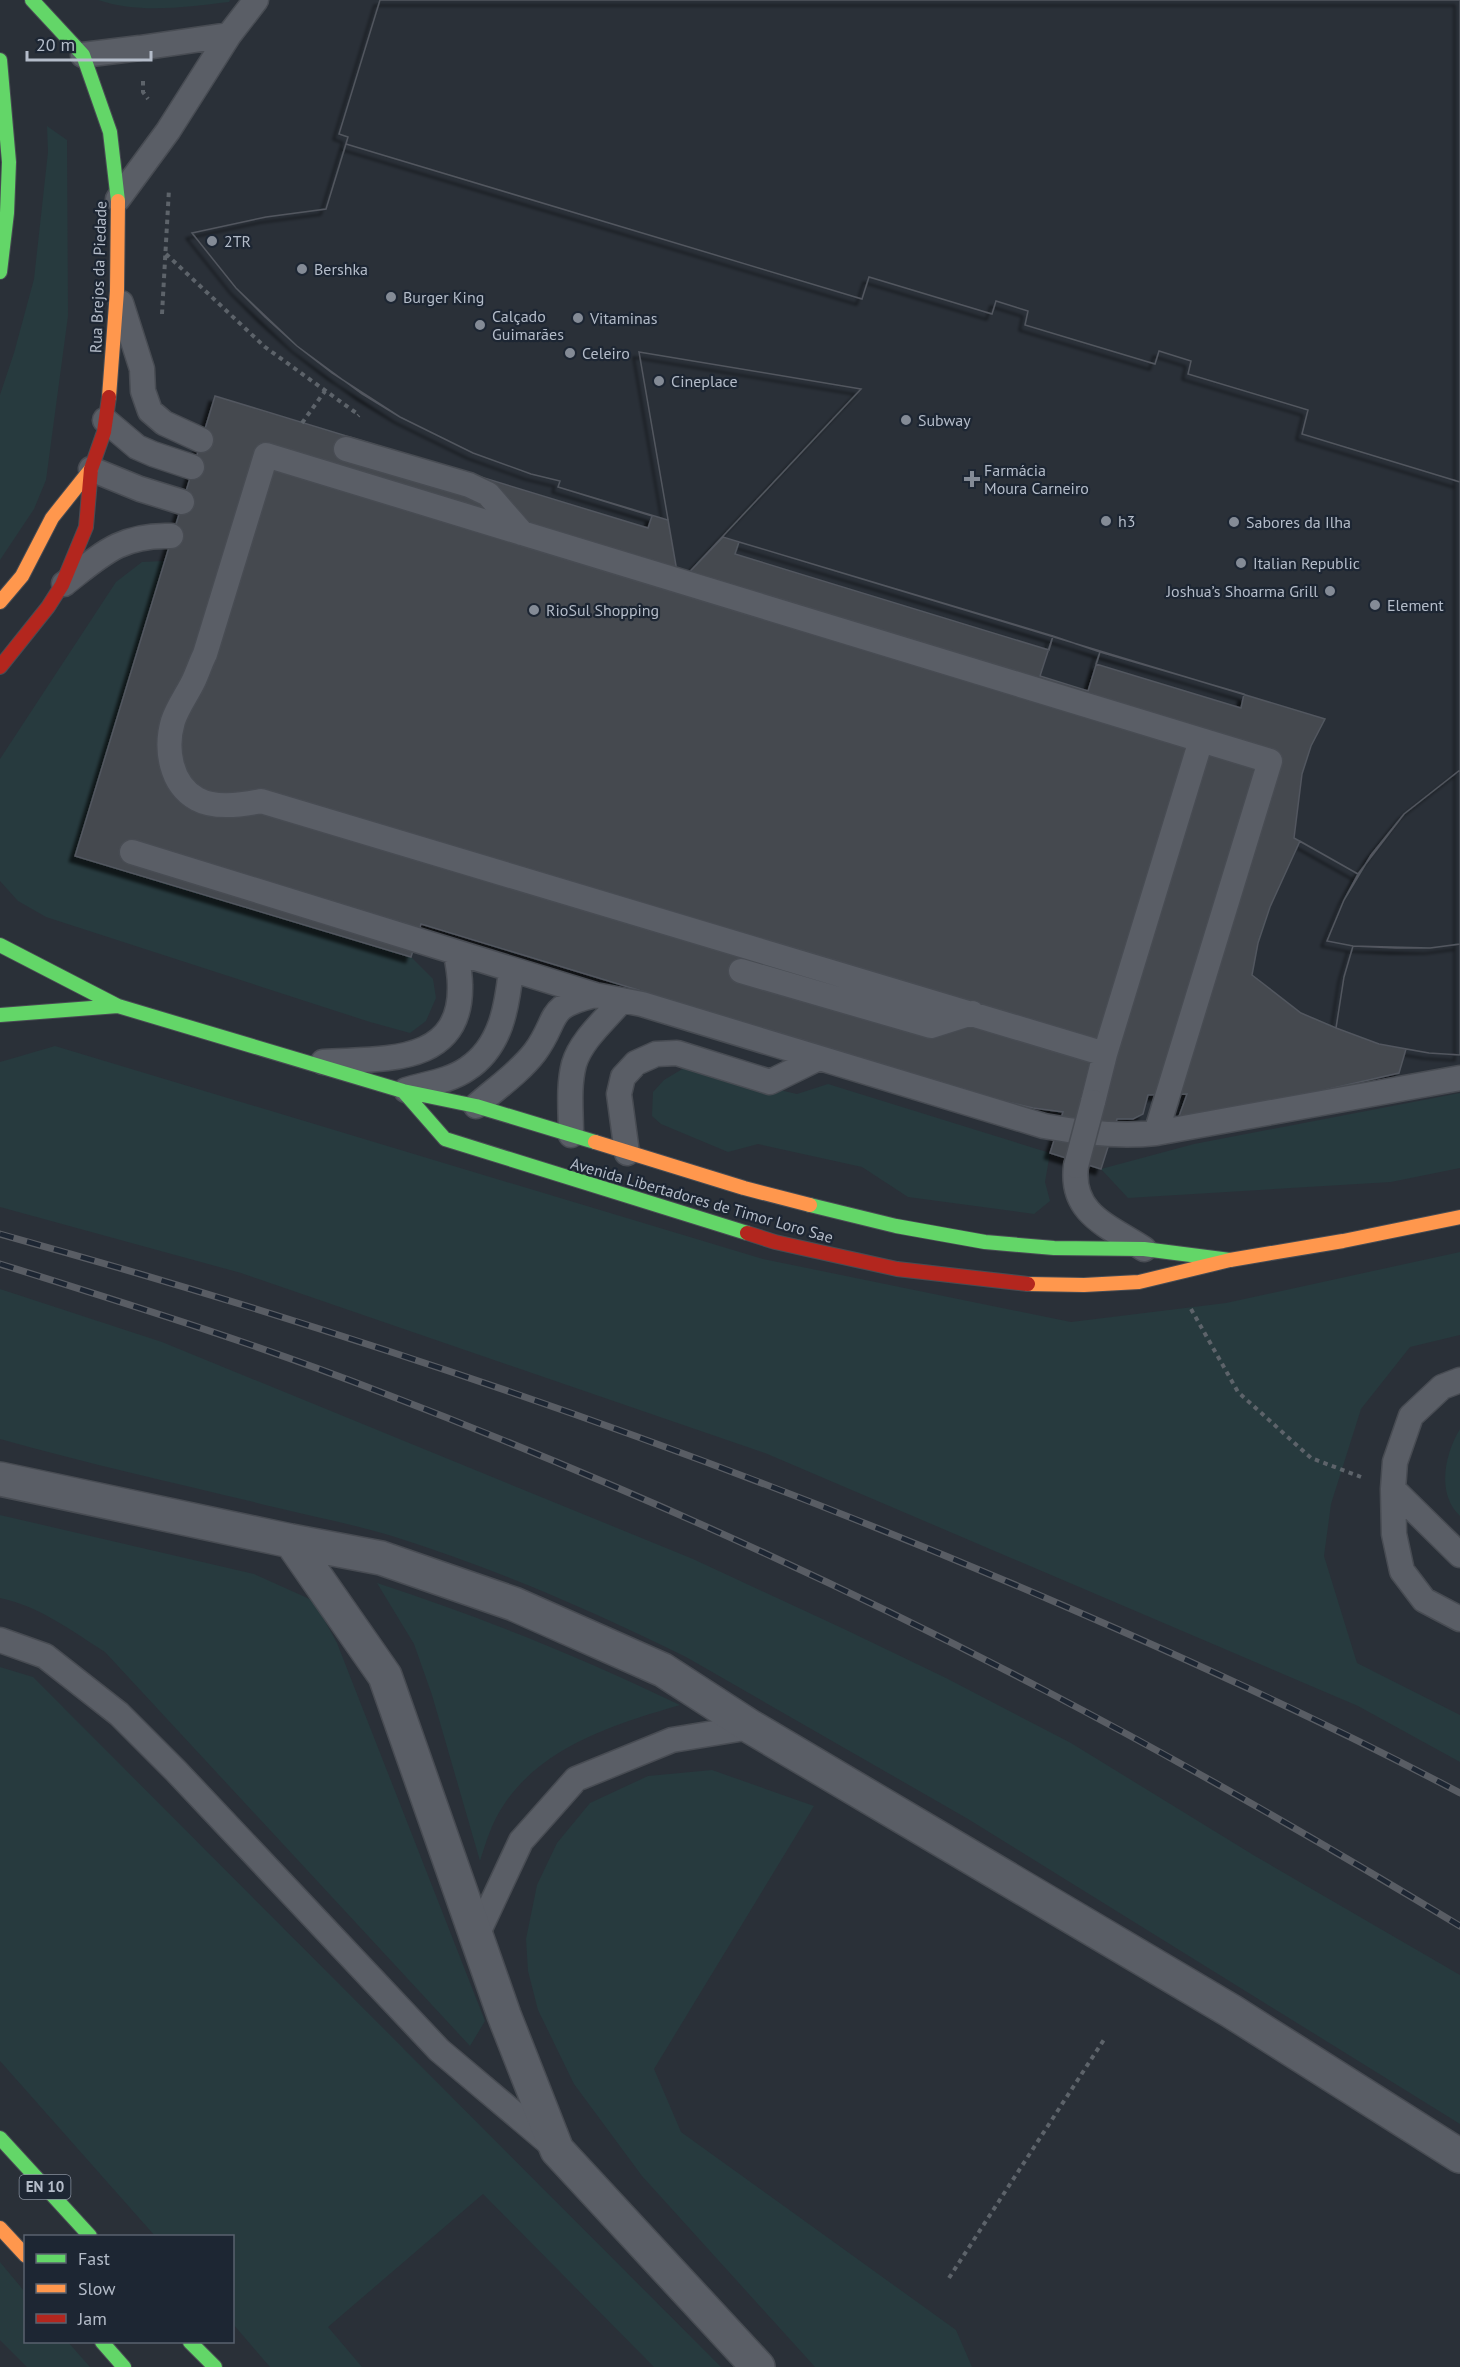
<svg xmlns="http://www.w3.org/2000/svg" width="1460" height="2367" font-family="'PT Sans',sans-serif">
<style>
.grass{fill:#273a3e}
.building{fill:#444950;stroke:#52575f;stroke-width:1.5;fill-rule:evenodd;filter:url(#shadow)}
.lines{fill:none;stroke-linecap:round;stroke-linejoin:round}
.lane-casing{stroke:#484c53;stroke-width:27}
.street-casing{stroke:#484c53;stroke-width:36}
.fast-casing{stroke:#484c53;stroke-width:16}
.slow-casing{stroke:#484c53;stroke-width:16}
.jam-casing{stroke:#484c53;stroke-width:16}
.path{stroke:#5d636a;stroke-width:4;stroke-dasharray:4.5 4.5;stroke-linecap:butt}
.lane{stroke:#5a5e66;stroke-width:24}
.street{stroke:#5a5e66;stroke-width:33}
.fast{stroke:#63d668;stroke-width:14}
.slow{stroke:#ff974d;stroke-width:14}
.jam{stroke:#b3261e;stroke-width:14}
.rail-casing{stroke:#595d64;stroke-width:7}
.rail{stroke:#1d2633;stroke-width:4.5;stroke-dasharray:14;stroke-linecap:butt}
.lane-bridge-casing{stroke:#484c53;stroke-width:27;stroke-linecap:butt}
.lane-bridge{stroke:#5a5e66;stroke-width:24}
.poi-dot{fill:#848b96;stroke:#1d2633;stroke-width:2}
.labels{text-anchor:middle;stroke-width:4.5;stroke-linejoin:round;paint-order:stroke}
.shield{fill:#1d2633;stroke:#878f9c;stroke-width:1.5}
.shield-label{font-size:15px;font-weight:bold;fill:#b4bcc9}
.poi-label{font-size:16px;fill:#b4bcc9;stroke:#1d2633;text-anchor:start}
.street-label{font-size:16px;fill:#b4bcc9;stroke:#1d2633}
</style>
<defs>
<filter id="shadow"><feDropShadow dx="-5.5" dy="5.5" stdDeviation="1.5" flood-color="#0009"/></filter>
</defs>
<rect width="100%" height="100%" fill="#2a3038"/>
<!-- grass -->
<path class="grass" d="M98,0h132l-1,2c-44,5 -89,12 -131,-2z
M47,126l20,14 1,176 -22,164 -12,29 -34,51v-165l14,-42 20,-74 14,-127z
M164,561l-89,295 336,101 22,22 3,19 -10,23 -16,12 -40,-11 -324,-105 -28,-16 -18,-20v-122l116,-177 26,-20z
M55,1046l708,213 308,63 155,-19 234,-51v83l-50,12 -49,62 -30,95 -7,52 33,107 103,52v47l-102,-56 -593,-253 -524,-180 -241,-66v-145z
M684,1068l113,26 31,-10 222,69 -5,29 5,19 -16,13 -126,-17 -46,-30 -104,-23 -30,8 -67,-28 -9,-8 1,-24 11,-12z
M1460,1093v75l-69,14 -263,16 -27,-29 93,-25z
M0,1289l162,53 531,217 151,70 102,49 125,65 184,113 205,119v149l-492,-305 -282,-162c-95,-47 -192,-89 -294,-121 -37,-11 -76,-19 -114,-28 -93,-23 -186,-43 -278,-69z
M1460,1429v87c-24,-22 -15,-63 0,-87z
M0,1515l254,59 60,27 23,42 148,378 -15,25 -365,-394c-33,-21 -66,-46 -105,-54z
M377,1583c104,34 204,74 303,122 -65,19 -138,41 -177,101 -11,16 -17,36 -23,55l-48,-166 -18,-51z
M0,1667l33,10 688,690h-67l-171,-173 -155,133 34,40h-92l-37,-43 -1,-88h-77l-155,-175z
M712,1770l102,36 -160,263 27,63 275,198 16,37h-157l-173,-191 -68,-92 -36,-74 -10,-39 -2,-32 11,-54 20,-42 33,-40 58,-27z
M0,2262l25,30 1,50h42l22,25h-63l-27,-27z"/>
<!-- building -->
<path class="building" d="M380,0h1080v770l-56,44 -46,60 -58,-33 -30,66 -12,36 -6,32 49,38 35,15 8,-51 9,-31 77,2 30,-4v111l-31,-2 -23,-4 -7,24 -131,30 -90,16 9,-25 -39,1 -5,19 -10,5h-16l-16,50 -51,-16 13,-41 -30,-4 -30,-7 -582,-177 -10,33 -336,-101 140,-460 433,132 4,-12 -94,-29 2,-6 -29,-7 -58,-21 -73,-36 -38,-23 -65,-48 -32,-29 -29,-29 -44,-55 74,-16 60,-8 22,-72 -9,-3zM639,352l222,37 -182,194zM739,542l314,94 -4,14 -314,-96zM1100,652l144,42 -3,14 -145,-44z
M380,0h1080v482l-158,-48 6,-24 -120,-36 3,-13 -32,-10 -4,13 -130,-39 3,-14 -32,-10 -4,13 -123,-37 -7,22 -516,-155 2,-7 -9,-3z
M346,144l516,155 7,-22 123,37 4,-13 32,10 -3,14 130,39 4,-13 32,10 -3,13 120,36 -6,24 158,48v573l-31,-2 -50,-9 -43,-16 8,-51 9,-31 -26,-5 17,-41 14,-26 -64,-36 8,-64 9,-28 14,-27 -602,-182 -44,46 -11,-63 -110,-33 2,-6 -29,-7 -58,-21 -73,-36 -68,-44 -35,-27 -61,-58 -44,-55 74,-16 60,-8z
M639,352l222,37 -182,194z
M1053,636l47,16 -12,39 -48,-15z
M1460,770v174l-30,4h-34l-43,-2 -26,-5 17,-41 27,-45 33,-41z"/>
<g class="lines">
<defs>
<path id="lane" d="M83,55l57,-7 89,-13
M118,199l50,-68 61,-96 27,-35
M121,303l21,66 1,22 7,20 14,12 37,17
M105,420l32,27 16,7 39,13
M346,449l123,36 19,9 34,39
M266,455l935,285 -96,314 -844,-253c-19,4 -46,8 -64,-2 -27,-15 -32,-51 -24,-78 5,-15 15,-28 21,-41 4,-9 7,-18 11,-26z
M91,469l49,20 42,13
M64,584c37,-29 57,-50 107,-48
M132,852l463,143 47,9 402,122c38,7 74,11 112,7l304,-55
M741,971l190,55 41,-13
M323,1062c58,-4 139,5 137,-77 0,-10 -2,-21 -4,-32
M406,1090c19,-6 44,-9 61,-21 34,-22 40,-62 44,-99
M1093,1102l12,-48
M476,1106c19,-17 43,-33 59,-54 25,-34 9,-45 60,-57
M1156,1133l114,-372 -69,-21
M571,1135c0,-23 -3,-48 3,-71 7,-24 32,-45 48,-64
M627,1153l-8,-59 4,-17 13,-14 20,-9 21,-1 93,29 49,-24
M1076,1166c-6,48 33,60 68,83
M1460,1380l-18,7 -31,29 -16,46 -2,27 1,45 8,37 22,29 36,19
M1393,1489l67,66
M0,1640l45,16 74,58 57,57 263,279 115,97
M477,1935l44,-94 55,-62 96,-39 79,-13"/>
<path id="street" d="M0,1479l291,62 90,17 133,46 149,66 88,57 480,284 229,145
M291,1541l94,135 119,339 53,135 201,217"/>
<path id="fast" d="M32,0l51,55 27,77 8,69
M0,60l9,102 -2,51 -7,59
M0,945l118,61 285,85 73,15 119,36
M0,1015l118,-9
M403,1091l42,48 302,94
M810,1205l86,21 89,16 69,6 90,1 86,11
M0,2138l90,98
M102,2342l22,25
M190,2342l25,25"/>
<path id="slow" d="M109,397l8,-106 1,-90
M0,602l22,-26 30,-58 39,-49
M595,1142l149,46 66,17
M1028,1284l56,1 55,-3 91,-22 113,-19 117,-24
M0,2228l26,28"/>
<path id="jam" d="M0,667l48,-60 14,-22 24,-58 5,-58 13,-37 5,-35
M747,1233l28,9 122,27 131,15"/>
</defs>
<!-- lane casing -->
<use href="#lane" class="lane-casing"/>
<!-- street casing -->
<use href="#street" class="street-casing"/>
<!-- fast casing -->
<use href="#fast" class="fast-casing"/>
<!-- slow casing -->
<use href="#slow" class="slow-casing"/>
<!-- jam casing -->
<use href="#jam" class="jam-casing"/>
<!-- path -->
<path class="path" d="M143,81v11l5,7
M166,254l99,93 94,68 -1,1
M162,314l7,-125
M302,423l23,-32
M1191,1309l47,83 73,66 50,19
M949,2278l156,-240"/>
<!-- lane -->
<use href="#lane" class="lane"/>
<!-- street -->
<use href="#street" class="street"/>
<!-- fast -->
<use href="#fast" class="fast"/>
<!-- slow -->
<use href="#slow" class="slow"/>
<!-- jam -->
<use href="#jam" class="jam"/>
<defs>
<path id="rail" d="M0,1234c361,100 717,222 1062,371 134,58 268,119 398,188
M0,1264c128,40 257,80 383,129 226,86 448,186 663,298 140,73 278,153 414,235"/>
</defs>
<!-- rail casing -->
<use href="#rail" class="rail-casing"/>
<!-- rail -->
<use href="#rail" class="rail"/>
<defs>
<path id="lane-bridge" d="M1076,1166l17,-64"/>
</defs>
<!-- lane-bridge casing -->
<use href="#lane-bridge" class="lane-bridge-casing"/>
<!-- lane-bridge -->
<use href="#lane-bridge" class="lane-bridge"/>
</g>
<!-- markers -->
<g class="poi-dot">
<circle cx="212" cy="241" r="6"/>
<circle cx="302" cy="269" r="6"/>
<circle cx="391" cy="297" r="6"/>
<circle cx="578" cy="318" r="6"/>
<circle cx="480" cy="325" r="6"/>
<circle cx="570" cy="353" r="6"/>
<circle cx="659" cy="381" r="6"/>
<circle cx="906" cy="420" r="6"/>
<path d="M969 470h6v6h6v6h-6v6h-6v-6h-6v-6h6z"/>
<circle cx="1106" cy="521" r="6"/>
<circle cx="1234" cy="522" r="6"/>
<circle cx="1241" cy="563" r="6"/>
<circle cx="1330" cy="591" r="6"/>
<circle cx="1375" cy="605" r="6"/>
<circle cx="534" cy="610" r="6"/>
</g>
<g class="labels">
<!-- shield labels -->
<rect class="shield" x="19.5" y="2175" width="51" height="24" rx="4.5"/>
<g class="shield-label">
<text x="45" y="2192">EN 10</text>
</g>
<!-- poi labels -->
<g class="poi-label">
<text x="224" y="247">2TR</text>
<text x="314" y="275">Bershka</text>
<text x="403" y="303">Burger King</text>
<text x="492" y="322">Calçado<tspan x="492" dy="18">Guimarães</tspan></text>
<text x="590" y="324">Vitaminas</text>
<text x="582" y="359">Celeiro</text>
<text x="671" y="387">Cineplace</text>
<text x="918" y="426">Subway</text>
<text x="984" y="476">Farmácia<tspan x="984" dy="18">Moura Carneiro</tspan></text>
<text x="1118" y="527">h3</text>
<text x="1246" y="528">Sabores da Ilha</text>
<text x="1253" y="569">Italian Republic</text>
<text x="1318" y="597" text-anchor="end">Joshua’s Shoarma Grill</text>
<text x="1387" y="611">Element</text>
<text x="546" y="616">RioSul Shopping</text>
</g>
<!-- street labels -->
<g class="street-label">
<text transform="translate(98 277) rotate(-88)" y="6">Rua Brejos da Piedade</text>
<text transform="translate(702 1200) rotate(16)" y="6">Avenida Libertadores de Timor Loro Sae</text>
</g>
</g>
<!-- legend -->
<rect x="24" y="2235" width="210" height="108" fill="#1d2633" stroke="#59626f" stroke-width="1.5"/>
<rect x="36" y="2254" width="30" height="9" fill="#63d668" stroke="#59626f" stroke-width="1.5"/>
<text x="78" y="2265" font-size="18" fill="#b4bcc9">Fast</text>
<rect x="36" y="2284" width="30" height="9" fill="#ff974d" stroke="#59626f" stroke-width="1.5"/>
<text x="78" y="2295" font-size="18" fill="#b4bcc9">Slow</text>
<rect x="36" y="2314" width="30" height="9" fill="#b3261e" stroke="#59626f" stroke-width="1.5"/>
<text x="78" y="2325" font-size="18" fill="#b4bcc9">Jam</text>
<!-- scale -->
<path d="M27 51v9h124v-9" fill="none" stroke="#b4bcc9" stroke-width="3"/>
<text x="36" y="51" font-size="18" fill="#b4bcc9" stroke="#1d2633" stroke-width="4.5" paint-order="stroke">20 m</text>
</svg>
